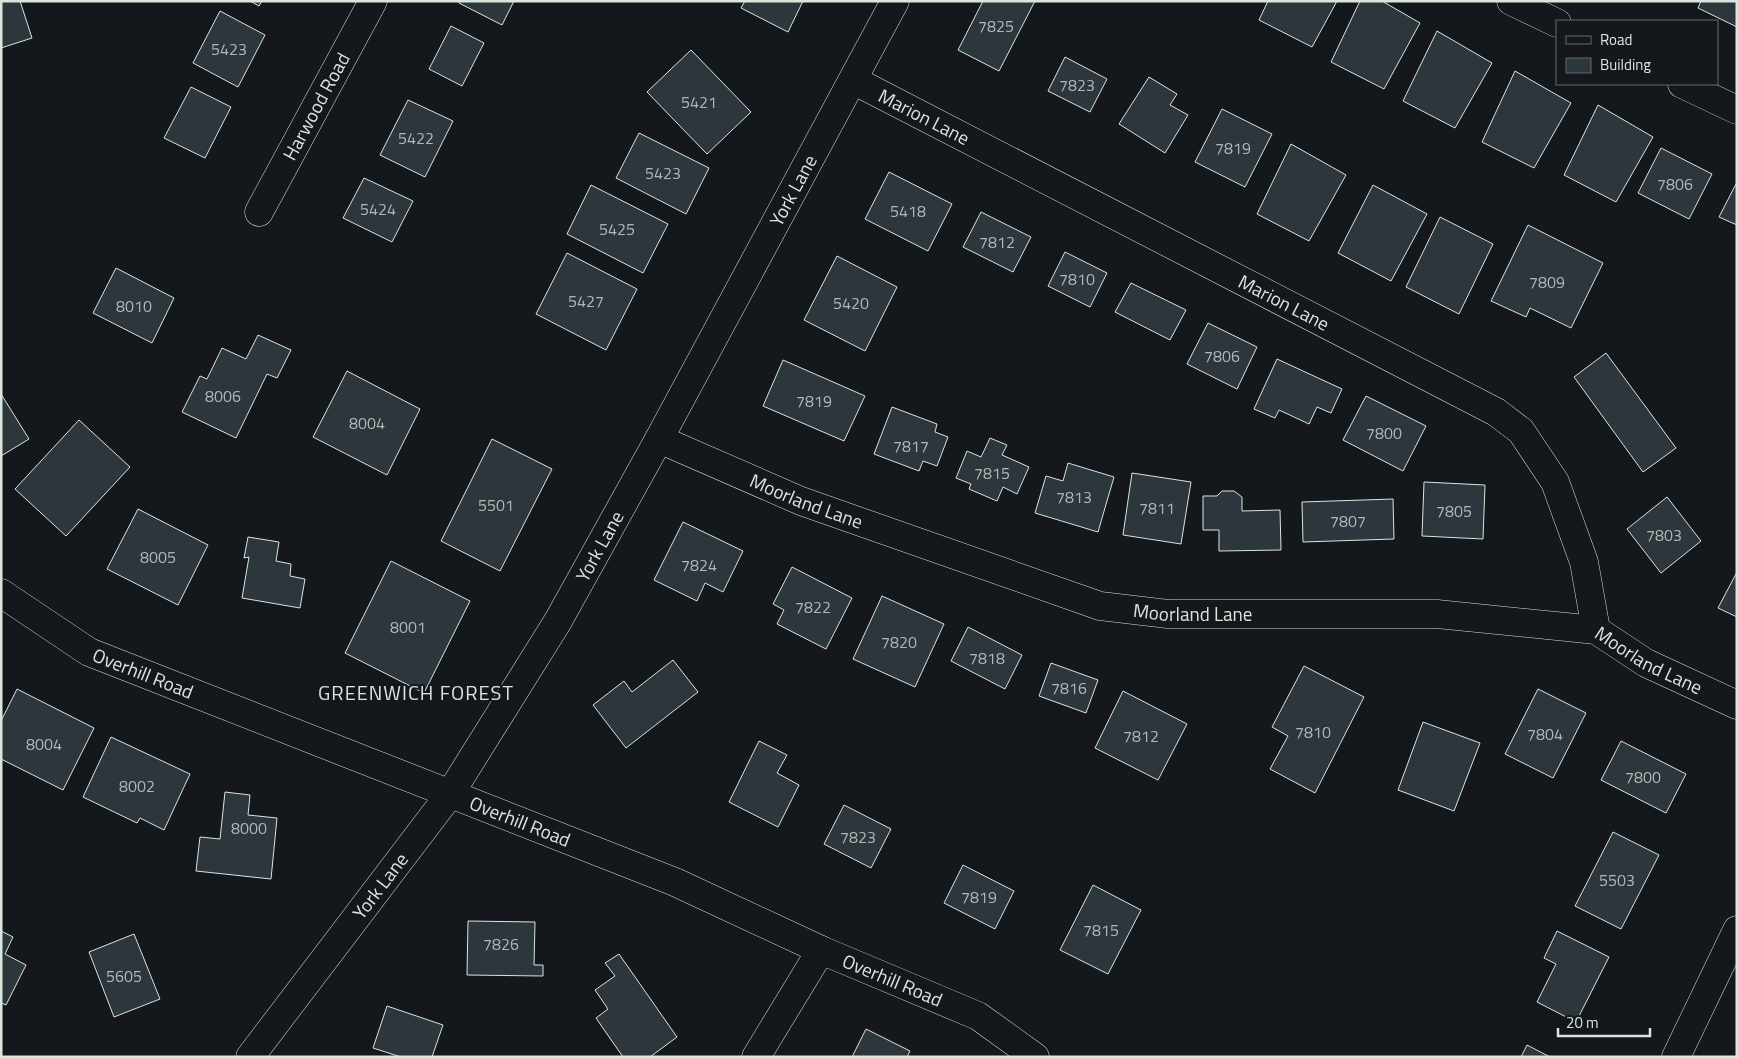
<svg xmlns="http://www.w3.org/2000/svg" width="1738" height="1058" font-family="'Titillium Web',sans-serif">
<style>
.building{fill:#2c363c;stroke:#d8e6dc}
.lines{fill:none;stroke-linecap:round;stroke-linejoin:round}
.minor-casing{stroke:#d8e6dc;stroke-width:29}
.major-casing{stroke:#d8e6dc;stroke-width:29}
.minor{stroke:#14181c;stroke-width:28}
.major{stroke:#14181c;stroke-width:28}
.labels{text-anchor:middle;stroke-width:4;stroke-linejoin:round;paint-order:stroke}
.number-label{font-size:16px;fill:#adbab4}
.street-label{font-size:19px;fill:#d8e6dc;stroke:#14181c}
.neighbourhood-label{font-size:20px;letter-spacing:1px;fill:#d8e6dc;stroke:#14181c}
</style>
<rect width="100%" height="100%" fill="#14181c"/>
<!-- building -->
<path class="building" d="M1,1h19l12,37 -31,10z
M250,1h12l-3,5z
M460,1h54l-12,24 -43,-22z
M745,1h58l-15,31 -47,-24z
M983,1h52l-36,70 -41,-21z
M1268,1h69l-25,46 -53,-27z
M1360,1h22l38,22 -36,66 -53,-27z
M1701,1h36v26l-39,-19z
M220,11l45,24 -27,52 -45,-24z
M451,26l33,17 -22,43 -33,-17z
M1437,31l55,32 -37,65 -52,-27z
M691,50l60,62 -44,42 -60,-62z
M1065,57l42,22 -17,33 -42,-21z
M1515,71l56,32 -37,65 -52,-26z
M1149,77l28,17 -7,11 18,10 -23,38 -46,-29z
M191,87l40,20 -26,51 -41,-20z
M408,100l45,21 -28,56 -45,-22z
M1598,105l55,32 -37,65 -52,-27z
M1222,109l50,25 -27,53 -50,-25z
M639,133l70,35 -23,46 -70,-36z
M1291,144l55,31 -37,66 -52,-27z
M1661,148l51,26 -23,45 -51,-26z
M889,172l63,32 -24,47 -63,-32z
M364,178l49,23 -21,41 -49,-24z
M1737,182v43l-18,-8z
M591,185l77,39 -25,49 -76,-39z
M1373,185l54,29 -36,67 -53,-28z
M981,212l50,25 -18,35 -50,-25z
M1440,217l53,27 -34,70 -53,-27z
M1528,225l75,38 -32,65 -41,-20 -4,9 -35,-16z
M1065,252l42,21 -17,34 -42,-21z
M567,253l70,36 -31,61 -70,-36z
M837,256l60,31 -32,64 -61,-31z
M116,268l58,30 -22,45 -59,-30z
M1131,283l55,27 -16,30 -55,-28z
M1208,323l49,24 -20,42 -50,-25z
M258,335l33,15 -14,28 -10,-4 -31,64 -54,-26 18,-36 7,3 15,-31 24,11z
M1606,353l70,95 -33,24 -69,-95z
M1277,359l65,30 -11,24 -14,-6 -8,17 -30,-14 -4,8 -21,-9z
M783,360l82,36 -21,45 -81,-35z
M347,371l73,38 -33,66 -74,-38z
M1,394l28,45 -28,17z
M1366,396l60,30 -23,45 -60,-31z
M892,407l45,17 -2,8 13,5 -11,29 -14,-5 -4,10 -45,-17z
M79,420l51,47 -64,69 -51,-47z
M990,438l17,7 -5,10 27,12 -12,27 -14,-7 -6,14 -28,-12 2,-5 -15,-6 11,-27 14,6z
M492,439l60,30 -52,102 -59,-30z
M1068,463l46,14 -16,55 -63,-19 11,-37 17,5z
M1132,473l59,9 -10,62 -58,-9z
M1424,482l61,3 -2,54 -61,-3z
M1222,491h12l8,6v14l38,-1 1,40 -62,1v-21h-16v-34h14z
M1667,497l34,44 -40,32 -34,-44z
M1393,499l1,40 -91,3 -1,-40z
M138,509l70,36 -30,60 -71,-36z
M683,522l60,29 -20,41 -18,-9 -8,18 -43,-21z
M248,537l31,5 -3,19 15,3 -1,12 15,3 -5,29 -58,-10 7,-41 -5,1z
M391,561l79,40 -46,92 -79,-40z
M792,567l60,31 -26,51 -49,-25 7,-14 -11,-6z
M1737,572v45l-19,-9z
M882,596l62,28 -29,63 -62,-28z
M968,627l54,28 -17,34 -54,-28z
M673,660l25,32 -72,56 -33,-43 31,-24 8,11z
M1051,663l47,17 -12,33 -47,-17z
M1304,666l60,31 -49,96 -45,-24 18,-33 -16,-9z
M17,689l77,39 -31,62 -62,-31v-38z
M1538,689l48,24 -33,65 -48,-24z
M1123,691l64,33 -29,56 -63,-32z
M1423,722l57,21 -26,68 -56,-21z
M111,737l79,37 -26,56 -24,-12 -3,5 -54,-26z
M759,741l28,14 -10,18 22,12 -21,42 -49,-25z
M1621,741l65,33 -20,39 -65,-33z
M225,792l25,3 -2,20 29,3 -6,61 -75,-8 4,-34 20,2z
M844,805l47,24 -20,39 -47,-24z
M1613,832l46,23 -38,74 -46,-23z
M963,865l51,26 -19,38 -51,-26z
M1093,885l48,25 -33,64 -48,-24z
M468,921l67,1 -1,43h9v11l-76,-1z
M1,931l12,6 -8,17 21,11 -20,40 -5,-2z
M1557,931l52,26 -33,65 -39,-20 19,-38 -12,-6z
M134,934l26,65 -46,18 -25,-65z
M619,954l58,83 -27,20h-27l-27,-39 12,-9 -13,-19 20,-14 -10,-13z
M387,1006l56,19 -11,32h-31l-28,-9z
M866,1029l44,22 -3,6h-55z
M1527,1045l23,12h-29z"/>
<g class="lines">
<defs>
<g id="minor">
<path d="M1511,1l46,22"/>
<path id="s1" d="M853,80l643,332 25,19 34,51 29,80 12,68"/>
<path d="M1682,84l55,26"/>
<path id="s2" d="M259,212l114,-211"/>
<path id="s3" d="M659,439l142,62 299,105 68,8h269l159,16 50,33 91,42"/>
<path id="s4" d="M1,593l88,59 586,230 146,68 157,66 57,41"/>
<path id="s5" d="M250,1057l200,-263 108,-173 101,-182 236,-438"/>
<path d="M756,1057l65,-107"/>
</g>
<path id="major" d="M1676,1057l61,-127"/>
</defs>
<!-- minor casing -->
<use href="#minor" class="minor-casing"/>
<!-- major casing -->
<use href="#major" class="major-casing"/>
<!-- minor -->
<use href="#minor" class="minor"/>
<!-- major -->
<use href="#major" class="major"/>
</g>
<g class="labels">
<!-- number labels -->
<g class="number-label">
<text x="996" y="32">7825</text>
<text x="229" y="55">5423</text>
<text x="1077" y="91">7823</text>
<text x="699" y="108">5421</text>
<text x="416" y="144">5422</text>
<text x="1233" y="154">7819</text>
<text x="663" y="179">5423</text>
<text x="1675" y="190">7806</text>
<text x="378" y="215">5424</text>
<text x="908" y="217">5418</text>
<text x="617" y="235">5425</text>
<text x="997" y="248">7812</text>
<text x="1077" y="285">7810</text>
<text x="1547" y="288">7809</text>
<text x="586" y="307">5427</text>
<text x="851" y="309">5420</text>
<text x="134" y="312">8010</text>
<text x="1222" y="362">7806</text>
<text x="223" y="402">8006</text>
<text x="814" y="407">7819</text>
<text x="367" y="429">8004</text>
<text x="1384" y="439">7800</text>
<text x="911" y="452">7817</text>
<text x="992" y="479">7815</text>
<text x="1074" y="503">7813</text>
<text x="496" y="511">5501</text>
<text x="1157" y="514">7811</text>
<text x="1454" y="517">7805</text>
<text x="1348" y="527">7807</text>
<text x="1664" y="541">7803</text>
<text x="158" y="563">8005</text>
<text x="699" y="571">7824</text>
<text x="813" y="613">7822</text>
<text x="408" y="633">8001</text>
<text x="899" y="648">7820</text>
<text x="987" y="664">7818</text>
<text x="1069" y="694">7816</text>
<text x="1313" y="738">7810</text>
<text x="1545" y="740">7804</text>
<text x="1141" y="742">7812</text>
<text x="44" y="750">8004</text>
<text x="1643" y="783">7800</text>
<text x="137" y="792">8002</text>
<text x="249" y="834">8000</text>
<text x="858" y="843">7823</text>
<text x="1617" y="886">5503</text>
<text x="979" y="903">7819</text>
<text x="1101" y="936">7815</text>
<text x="501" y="950">7826</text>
<text x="124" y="982">5605</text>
</g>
<!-- street labels -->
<g class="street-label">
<text dy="7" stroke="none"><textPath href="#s2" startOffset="120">Harwood Road</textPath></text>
<text dy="7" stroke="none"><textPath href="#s1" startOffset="80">Marion Lane</textPath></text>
<text dy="7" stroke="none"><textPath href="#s5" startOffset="1025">York Lane</textPath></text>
<text dy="7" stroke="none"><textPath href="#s1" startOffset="485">Marion Lane</textPath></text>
<text dy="7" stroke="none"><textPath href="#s3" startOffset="160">Moorland Lane</textPath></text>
<text dy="7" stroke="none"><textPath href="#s5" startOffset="620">York Lane</textPath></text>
<text dy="7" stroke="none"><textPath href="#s3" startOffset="565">Moorland Lane</textPath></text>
<text dy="7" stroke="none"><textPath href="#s3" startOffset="1030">Moorland Lane</textPath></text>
<text dy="7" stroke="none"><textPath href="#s4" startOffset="164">Overhill Road</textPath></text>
<text dy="7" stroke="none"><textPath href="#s4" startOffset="569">Overhill Road</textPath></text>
<text dy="7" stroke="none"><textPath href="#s5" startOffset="215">York Lane</textPath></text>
<text dy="7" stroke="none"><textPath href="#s4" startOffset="974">Overhill Road</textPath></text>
</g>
<!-- neighbourhood labels -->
<g class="neighbourhood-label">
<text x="416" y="700">GREENWICH FOREST</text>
</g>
</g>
<!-- border -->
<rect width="1738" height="1058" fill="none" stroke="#d8e6dc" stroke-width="5"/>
<!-- legend -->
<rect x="1556" y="20" width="162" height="65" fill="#14181c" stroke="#626a69"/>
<rect x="1566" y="36" width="25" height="8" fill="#14181c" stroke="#626a69"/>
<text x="1600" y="45" font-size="15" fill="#d8e6dc">Road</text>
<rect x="1566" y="58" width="25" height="15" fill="#2c363c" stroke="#626a69"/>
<text x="1600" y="70" font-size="15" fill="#d8e6dc">Building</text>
<!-- scale -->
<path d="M1558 1028v8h92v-8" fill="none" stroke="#d8e6dc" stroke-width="2.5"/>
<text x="1566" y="1028" font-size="15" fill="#d8e6dc" stroke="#14181c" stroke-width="4" paint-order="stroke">20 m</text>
</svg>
